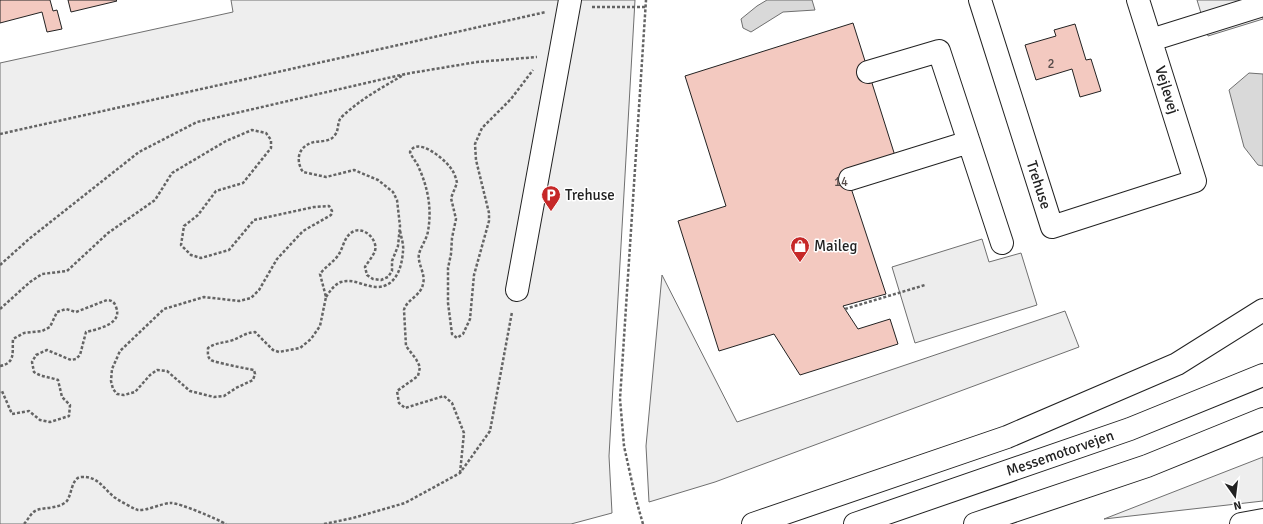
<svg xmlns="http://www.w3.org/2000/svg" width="1263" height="524" font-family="Signika,sans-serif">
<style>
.green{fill:#eee;stroke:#6f6f6f}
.parking{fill:#ededed;stroke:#6f6f6f}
.water{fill:#d9d9d9;stroke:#6f6f6f}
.building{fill:#f3c9c0;stroke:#222}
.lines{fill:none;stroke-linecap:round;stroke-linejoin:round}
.minor-casing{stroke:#222;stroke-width:24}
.highway-casing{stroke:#222;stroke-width:24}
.path{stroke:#646464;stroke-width:2.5;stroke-dasharray:3 2;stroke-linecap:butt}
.minor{stroke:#fff;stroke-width:22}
.highway{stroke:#fff;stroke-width:22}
.labels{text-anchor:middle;stroke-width:3;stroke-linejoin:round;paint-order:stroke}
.number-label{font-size:13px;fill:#564c4a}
.street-label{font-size:15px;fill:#222;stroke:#fff}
.poi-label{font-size:15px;fill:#222;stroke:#fff;text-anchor:start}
</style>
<rect width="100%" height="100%" fill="#fff"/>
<!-- green -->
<path class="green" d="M231,0h404l-26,456 3,57 -41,11h-571v-461l233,-51z
M662,275l75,147 328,-111 14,36 -364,135 -66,20 -3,-56z
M1263,457v44l-159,18z"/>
<!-- parking -->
<path class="parking" d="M1197,0h66v19l-55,17z
M982,239l7,23 32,-9 16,52 -122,38 -23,-76z"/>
<!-- water -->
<path class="water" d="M767,0h45l3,10 -32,2 -32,20 -8,-4 -2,-9 16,-13z
M1249,73l14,1v92l-5,-1 -14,-18 -15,-57z"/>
<!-- building -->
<path class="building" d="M0,0h50l3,11 4,-1 5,19 -15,3 -5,-20 -42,11z
M68,0h48l1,1 -46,11z
M853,23l43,136 -45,29 35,106 -43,12 15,23 32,-10 8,25 -98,31 -26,-41 -55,17 -41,-130 48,-15 -41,-130z
M1075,24l11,36 5,-1 10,32 -21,6 -8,-28 -36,11 -11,-35 31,-9 -2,-6z"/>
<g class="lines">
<defs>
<path id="minor" d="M980,0l72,227 143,-46 -57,-181
M1151,40l112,-35
M868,72l71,-21 63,192
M850,179l119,-37
M517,290l53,-290"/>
<path id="highway" d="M753,524l254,-87 170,-73 86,-54
M855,524l275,-95 133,-54
M975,524l172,-58 116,-47
M1241,524l22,-4"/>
</defs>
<!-- minor casing -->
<use href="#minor" class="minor-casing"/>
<!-- highway casing -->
<use href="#highway" class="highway-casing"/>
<!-- path -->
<path class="path" d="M592,7h54
M0,134l546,-122
M0,265l29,-26 110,-87 58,-30 208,-48 72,-12 60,-5
M326,297c4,-6 8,-12 15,-15 13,-4 24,5 36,5 19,0 25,-20 26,-36 1,-6 -2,-14 -3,-21
M0,309l30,-27 12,-8 25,-3 41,-38 47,-33 17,-27 54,-32 26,-11 14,3 5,7v8l-28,35 -27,8 -18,24 -14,11 -3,19 10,10 10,3 28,-8 25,-30 60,-13 15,-1 3,5 -1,4 -28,16 -26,28 -18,31 -8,8 -12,3 -35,-4 -40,12 -44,42 -8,18 -1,12 2,8 4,5 7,1 11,-3 15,-17 7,-5 10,1 23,20 24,6 10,-1 12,-8 17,-8 2,-6 -1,-4c-6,-1 -41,-8 -43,-10 -4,-3 -3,-7 -3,-12 7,-5 14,-5 22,-7 10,-3 14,-8 25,-9l18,18 6,2 21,-4 11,-9 9,-13 6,-29 -6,-23c5,-7 15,-13 19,-20 5,-8 5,-18 15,-23 11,-4 24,9 21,20 -2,5 -7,11 -10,16l2,8 6,4 8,1 7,-3 4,-6v-10l6,-15 2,-20 -3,-26 -4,-8 -15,-12 -24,-10 -28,7 -23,-5c-7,-10 -6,-24 8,-29 7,-3 18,0 23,-7 5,-5 3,-11 6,-17 1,-2 4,-4 6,-6 18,-16 39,-27 59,-39
M845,309l80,-24
M0,366c16,-3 12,-14 13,-27l11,-6 18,-2 8,-4 7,-15 9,-3 10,3 31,-12c5,0 8,3 9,7 7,17 -18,22 -30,25l-6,23 -4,4 -5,1 -24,-10 -11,5 -4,7 2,10c7,5 16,5 24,8l4,17 8,8 -1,11 -19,6 -10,-2 -11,-9 -17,3 -10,-23 -2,1
M460,473l4,-40 -12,-30 -8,-7 -39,12 -6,-5 -2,-12 21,-15 2,-9 -4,-8 -10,-13 -2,-36c2,-10 17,-14 19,-26 3,-10 -6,-21 -4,-30 2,-8 8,-15 9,-23 4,-22 0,-43 -9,-63 -2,-6 -7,-10 -9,-16 7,-15 32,5 39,14 4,4 7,11 8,17l-6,15 5,21 -4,19 -1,16 -3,14v35l4,31 5,4 6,-4 7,-15 4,-44 15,-54v-8l-13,-53 -1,-16 7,-16 29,-29 22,-29
M24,524c4,-4 7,-12 13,-14 9,-3 20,-1 29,-8 6,-6 5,-24 15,-25 17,-1 22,11 33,20 4,3 20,12 24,13 9,1 24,-7 33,-7 9,0 46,16 55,21
M324,524l29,-6 52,-15 55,-30 30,-42 22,-119
M643,524l-8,-28 -11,-50 -4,-47 26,-399"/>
<!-- minor -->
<use href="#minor" class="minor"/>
<!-- highway -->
<use href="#highway" class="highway"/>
</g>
<!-- icons -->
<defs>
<symbol id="parking-pin" viewBox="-11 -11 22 30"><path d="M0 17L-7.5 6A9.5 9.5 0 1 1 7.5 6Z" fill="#c62828" stroke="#fff"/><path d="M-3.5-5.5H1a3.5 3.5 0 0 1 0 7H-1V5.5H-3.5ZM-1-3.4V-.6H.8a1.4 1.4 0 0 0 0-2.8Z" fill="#fff"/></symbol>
<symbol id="shop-pin" viewBox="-11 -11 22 30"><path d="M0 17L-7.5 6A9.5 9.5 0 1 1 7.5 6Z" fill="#c62828" stroke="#fff"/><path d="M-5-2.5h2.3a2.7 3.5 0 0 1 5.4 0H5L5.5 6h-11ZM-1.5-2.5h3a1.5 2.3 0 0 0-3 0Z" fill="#fff"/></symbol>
</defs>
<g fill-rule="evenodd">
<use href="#parking-pin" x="540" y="184" width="22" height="30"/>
<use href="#shop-pin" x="789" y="235" width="22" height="30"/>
</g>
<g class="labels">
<!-- number labels -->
<g class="number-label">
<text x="1051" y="68">2</text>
<text x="841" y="186">14</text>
</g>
<!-- street labels -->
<g class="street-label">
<text transform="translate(1167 90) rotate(73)" y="5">Vejlevej</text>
<text transform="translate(1039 185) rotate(72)" y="5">Trehuse</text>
<text transform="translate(1060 453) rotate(-19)" y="5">Messemotorvejen</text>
</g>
<!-- poi labels -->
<g class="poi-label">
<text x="565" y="200">Trehuse</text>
<text x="814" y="251">Maileg</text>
</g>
</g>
<!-- north arrow -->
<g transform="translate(1235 496) rotate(166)" stroke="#ffffff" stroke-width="3" paint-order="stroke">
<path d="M0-3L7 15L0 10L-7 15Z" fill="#222222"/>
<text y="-6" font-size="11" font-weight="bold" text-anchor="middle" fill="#222222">N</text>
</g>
</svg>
